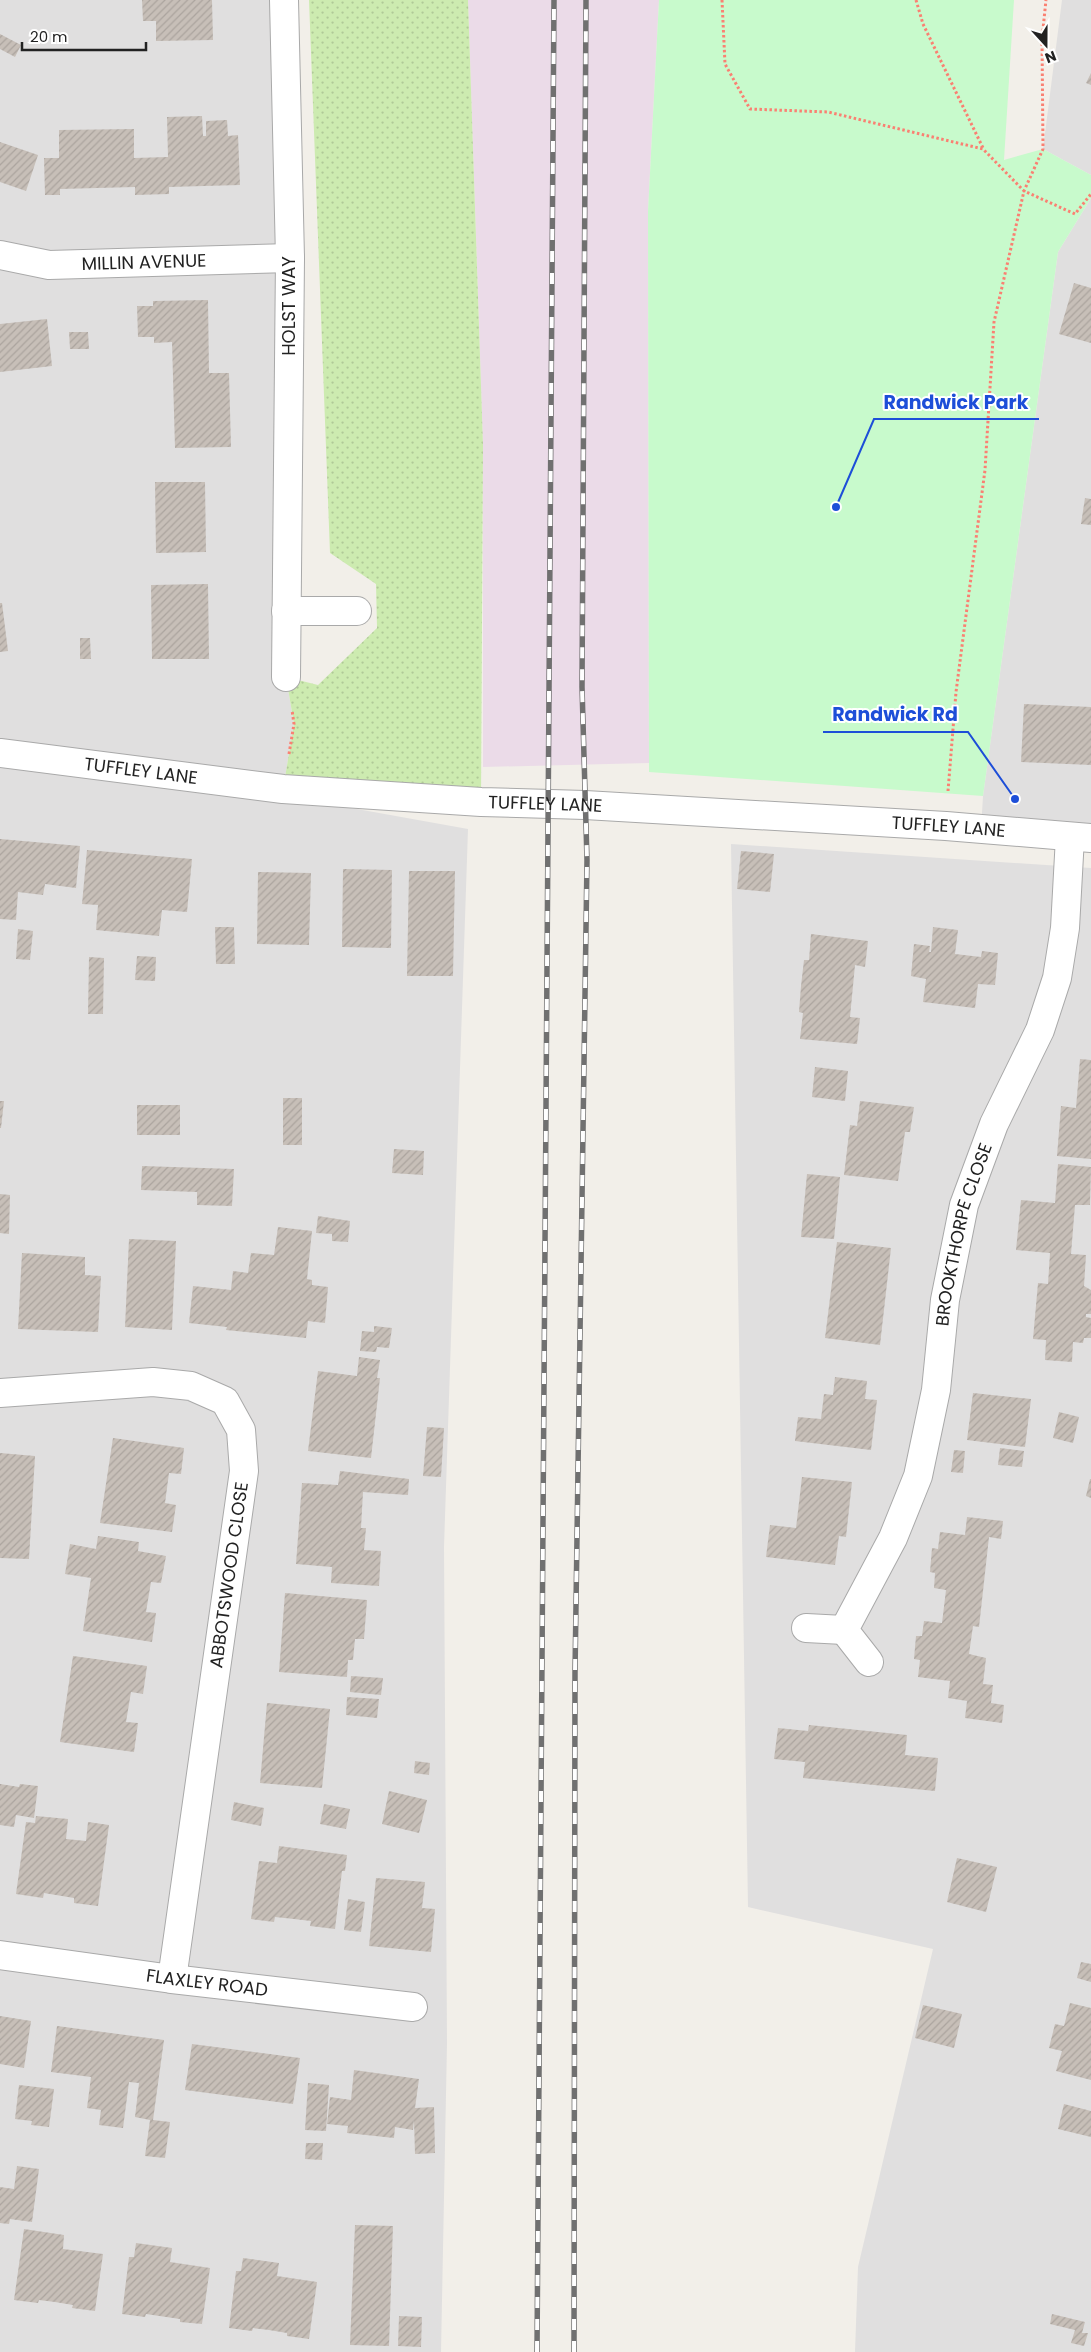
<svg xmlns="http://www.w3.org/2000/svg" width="1091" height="2352" font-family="Poppins,sans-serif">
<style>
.residential{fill:#e0dfdf}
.railway{fill:#ebdbe8}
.grass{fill:url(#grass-dots)}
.park{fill:#c8facc}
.building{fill:url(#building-hatch)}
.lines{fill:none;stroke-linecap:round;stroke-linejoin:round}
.minor-casing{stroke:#a9a9a9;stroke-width:30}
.path{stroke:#fa8072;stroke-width:3;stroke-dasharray:2.5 2.5;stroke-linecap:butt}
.minor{stroke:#fff;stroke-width:28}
.rail-casing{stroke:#707070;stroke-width:5.5}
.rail{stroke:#fff;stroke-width:4;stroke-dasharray:11;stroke-linecap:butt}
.labels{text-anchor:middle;stroke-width:4;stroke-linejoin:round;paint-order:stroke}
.street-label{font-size:18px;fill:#222;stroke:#fff}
.leader{fill:none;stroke:#1d4ed8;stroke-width:2}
.callout-dot{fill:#1d4ed8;stroke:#fff;stroke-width:2}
.callout-label{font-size:19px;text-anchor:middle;font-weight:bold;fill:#1d4ed8;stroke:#fff;stroke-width:4;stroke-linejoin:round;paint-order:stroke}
</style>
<defs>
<pattern id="grass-dots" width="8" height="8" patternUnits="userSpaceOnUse" patternTransform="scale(1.25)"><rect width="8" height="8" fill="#cdebb0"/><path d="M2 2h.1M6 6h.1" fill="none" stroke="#b0c997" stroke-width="1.8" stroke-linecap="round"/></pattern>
<pattern id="building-hatch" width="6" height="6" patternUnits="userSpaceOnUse" patternTransform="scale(1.25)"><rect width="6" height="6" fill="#c7bfb8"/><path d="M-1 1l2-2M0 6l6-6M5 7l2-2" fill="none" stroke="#aba49e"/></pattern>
</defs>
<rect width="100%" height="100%" fill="#f2efe9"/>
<!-- residential -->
<path class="residential" d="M0,0h284l2,677 8,47 -11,65 -104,-12 289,52 -24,718 3,496 -6,309h-441z
M1062,0h29v175l-48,-26z
M1091,198v637l-110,-5 2,-34 75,-544z
M731,844l360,24v1484h-236l3,-85 75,-318 -185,-42z"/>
<!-- railway -->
<path class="railway" d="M468,0h191l-11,211 1,552 -166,4v-322z"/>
<!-- grass -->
<path class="grass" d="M309,0h159l15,445 -2,357 -198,-13 11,-65 -8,-47 32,8 59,-57 -1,-44 -46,-31z"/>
<!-- park -->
<path class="park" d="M659,0h355l-10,160 39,-11 48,26v23l-33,54 -75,544 -334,-24 -1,-561z"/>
<!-- building -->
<path class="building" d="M142,0h70l1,40 -57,1v-20h-13z
M0,34l21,11 -6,12 -15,-8z
M1091,73v12l-5,-2z
M202,116l1,20h3v-15l21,-1 1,16 10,-1 2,50 -71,2v7l-34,1v-8l-75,2v6h-15l-1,-37h15v-28l75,-1v29l34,-1 -1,-40z
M0,142l38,13 -12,36 -26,-9z
M1074,283l17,5v55l-32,-9z
M208,300l1,73h20l2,74 -56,1 -3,-106 -18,1v-6h-16l-1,-31h16v-5z
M47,319l5,47 -52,6v-48z
M69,332h19l1,17h-19z
M155,482h50l1,70 -50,1z
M1085,498l6,1v26l-10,-1z
M208,584l1,75h-57l-1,-74z
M0,603h2l6,48 -8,1z
M80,638h10l1,21h-11z
M1024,704l67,3v58l-70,-3z
M0,839l80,7 -4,42 -31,-4 -2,11 -25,-3 -2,28 -16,-1z
M87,850l105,9 -5,53 -25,-2 -3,26 -63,-6 2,-25 -16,-1z
M741,851l33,3 -4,38 -33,-3z
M343,869l49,1 -1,78 -49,-1z
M409,871h46l-2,105h-46z
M258,872l53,1 -2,72 -52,-1z
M215,927h19l1,37h-19z
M933,927l25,3 -3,24 26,3 1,-6 16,2 -3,32 -17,-1 -3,24 -52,-6 3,-23 -15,-3 3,-32 16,2 -1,6h2z
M18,929l15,2 -3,29 -14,-1z
M811,934l57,7 -3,26 -10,-2 -5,52 10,1 -3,26 -57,-5 3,-26 -4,-1 2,-26 3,-26h5z
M137,956l19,1 -1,24 -20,-1z
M89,957l15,1 -1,56h-15z
M1080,1059l11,1v99l-34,-3 4,-50 15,2z
M815,1067l33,4 -3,30 -33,-4z
M283,1098h19v47h-19z
M0,1101h4l-3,27h-1z
M860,1101l54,6 -4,25h-5l-7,49 -54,-6 6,-50 7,1z
M137,1105h43v30h-43z
M394,1149l30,2 -1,24 -31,-2z
M1058,1164l33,3 -1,38h-15l-4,49 15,1 -2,31 7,4v24h-5v3l5,1v20h-7l-1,5 -10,-1 -1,20 -27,-2 1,-20 -13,-1 5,-56 10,1 2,-31 -34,-3 5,-50 34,3z
M142,1166l92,3 -2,37 -35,-1v-13l-56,-2z
M807,1174l33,3 -6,62 -33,-2z
M0,1194l10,1 -1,39 -9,-1z
M318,1216l32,5 -2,21 -16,-1v-7l-16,-1z
M278,1227l34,4 -5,48 5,1v5l16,2 -3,36 -17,-2 -2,17 -80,-8 1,-3 -38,-4 4,-37 38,4 2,-19 15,2 3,-20 23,2z
M129,1239l47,2 -4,89 -47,-3z
M837,1242l54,6 -11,97 -55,-7z
M22,1253l63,4v18l16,1 -3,56 -80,-3z
M374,1326l18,2 -3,20 -12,-1 -1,5 -16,-1 2,-20 12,1z
M359,1357l21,3 -3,18h3l-9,80 -63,-7 10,-80 39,5z
M835,1377l32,4 -2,18 12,1 -6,50 -76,-9 3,-24 23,2 3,-25 9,1z
M973,1393l58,6 -6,48 -58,-7z
M1059,1412l20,5 -6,26 -20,-5z
M427,1427l17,1 -3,49 -18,-1z
M113,1438l71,10 -3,26 -12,-1 -4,30 11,2 -4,27 -72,-9z
M1000,1448l24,3 -2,16 -24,-2z
M954,1450l11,1 -2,22 -12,-1z
M0,1453l35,3 -6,103 -29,-1z
M340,1471l69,8 -1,16 -45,-3 -2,36h5l-2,22 17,1 -2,35 -48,-3 1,-16 -36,-3 6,-81 36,2z
M802,1477l50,5 -6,55 -7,-1 -4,29 -69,-8 4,-32 26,3z
M1090,1479h1v19l-5,-2z
M967,1517l36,4 -2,18 -12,-2 -10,90 -6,-1 -4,28 17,4 -3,26 10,1 -2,18 13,2 -2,18 -37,-5 2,-17 -19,-3 2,-17 -32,-4 2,-17 -6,-1 2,-23h6l2,-15 18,2 4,-33 -12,-2 1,-15 -5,-1 2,-24 6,1 2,-17 25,3z
M98,1536l41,6 -1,9 28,5 -5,27 -10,-1 -5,30 10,1 -4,29 -69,-11 8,-53 -26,-4 5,-30 26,5z
M285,1593l82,7 -3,39h-9l-2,21h-5l-1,17 -68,-5z
M73,1656l74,10 -4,28 -12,-2 -5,30 12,1 -4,29 -74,-10z
M351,1676l32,2 -2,17 -31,-3z
M347,1697l32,2 -2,19 -31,-3z
M267,1703l63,6 -8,79 -62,-5z
M809,1725l98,10 -2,20 33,3 -3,33 -132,-13 2,-16 -31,-3 4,-31 30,3z
M415,1761l15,2 -1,12 -15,-2z
M0,1784l19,3 1,-3 18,2 -4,32 -18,-3 -2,12 -14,-2z
M389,1791l38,9 -8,33 -37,-9z
M234,1802l30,6 -3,18 -30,-6z
M324,1804l26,5 -4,20 -26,-5z
M36,1816l32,3 -2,20 20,2 2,-19 21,3 -11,81 -24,-3v-5l-30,-5 -1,5 -27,-4 10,-72 9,1z
M279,1846l68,9 -2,16h-3l-7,58 -25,-3 1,-5 -17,-2 -19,-2 -1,5 -23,-3 8,-58 18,2z
M957,1858l40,9 -11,45 -39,-10z
M376,1878l49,4 -3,26 13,1 -4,43 -62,-6z
M348,1899l17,3 -4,30 -17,-2z
M1081,1962l10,2v18l-14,-4z
M1070,2003l21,5v72l-35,-9 6,-20 -13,-3 6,-24 9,2z
M923,2005l39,9 -8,34 -39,-10z
M0,2016l31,5 -7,47 -24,-4z
M57,2026l107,14 -11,80 17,2 -5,36 -20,-2 5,-36 -15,-3 4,-34 -10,-1 -6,46 -24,-3 2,-15 -14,-2 4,-31 -40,-5z
M192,2044l108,14 -7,46 -108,-14z
M354,2070l65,9 -4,29 19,-1 1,46 -20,1 -1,-34 -1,10 -18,-3 -1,11 -47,-5 1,-7 -21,-2 3,-27 21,3z
M308,2083l21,2 -3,46 -21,-1z
M19,2085l35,4 -5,38 -18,-2 1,-4 -17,-2z
M1064,2104l27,7v26l-33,-8z
M306,2143h17l-1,17 -17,-1z
M17,2166l22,3 -7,53 -22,-3 -1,5 -9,-1v-36l14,2z
M355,2225l38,1 -4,120 -39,-1z
M24,2229l40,6 -1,14 40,5 -8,57 -23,-3 1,-3 -18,-3 -16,-2 -1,3 -24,-3z
M136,2243l36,5 -2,14 40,6 -8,56 -22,-2v-3l-34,-5 -1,3 -23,-3 7,-57h5z
M243,2258l36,5 -2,13 40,6 -8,57 -22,-3v-3l-18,-3 -16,-2 -1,3 -23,-3 7,-57h5z
M1052,2314l33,8 -3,11h6l-4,13 -13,-3 4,-13 -25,-6z
M399,2316l23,1 -1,30 -23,-1z"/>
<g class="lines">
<defs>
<g id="minor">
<path d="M284,0l6,258 -4,419"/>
<path id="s1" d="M0,255l49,10 241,-7"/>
<path d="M286,611h71"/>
<path id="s2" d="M0,753l283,36 198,13 104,3 361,21 145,12"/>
<path d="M0,1393l153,-11 38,4 34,15 16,29 3,41 -72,508"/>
<path d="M806,1628l38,2"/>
<path id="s3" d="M869,1662l-25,-32 49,-92 25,-62 18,-86 9,-90 19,-95 30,-81 46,-94 17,-52 8,-50 5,-91"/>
<path id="s4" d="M0,1955l172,24 241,28"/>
</g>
</defs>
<!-- minor casing -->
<use href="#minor" class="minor-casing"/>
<!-- path -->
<path class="path" d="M722,0l3,64 25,45 78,3 155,37 41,42 51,23 16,-20
M916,0l7,24 60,124
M289,754l5,-30 -2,-14
M948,791l8,-99 29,-222 9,-148 30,-131 19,-42 -1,-110 4,-39"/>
<!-- minor -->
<use href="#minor" class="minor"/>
<defs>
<path id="rail" d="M537,2352l17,-2352
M574,2352l1,-679 12,-813 -5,-173 4,-687"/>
</defs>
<!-- rail casing -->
<use href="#rail" class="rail-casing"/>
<!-- rail -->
<use href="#rail" class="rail"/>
</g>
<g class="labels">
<!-- street labels -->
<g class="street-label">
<text dy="6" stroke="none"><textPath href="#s1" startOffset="145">MILLIN AVENUE</textPath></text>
<text transform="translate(289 306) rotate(-90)" y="6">HOLST WAY</text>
<text dy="6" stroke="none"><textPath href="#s2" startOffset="142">TUFFLEY LANE</textPath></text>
<text dy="6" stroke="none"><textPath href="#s2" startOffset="548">TUFFLEY LANE</textPath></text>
<text dy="6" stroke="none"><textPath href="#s2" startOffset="952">TUFFLEY LANE</textPath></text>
<text dy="6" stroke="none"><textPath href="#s3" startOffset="458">BROOKTHORPE CLOSE</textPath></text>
<text transform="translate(229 1575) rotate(-82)" y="6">ABBOTSWOOD CLOSE</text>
<text dy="6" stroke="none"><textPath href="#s4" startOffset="209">FLAXLEY ROAD</textPath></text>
</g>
</g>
<!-- callouts -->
<path class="leader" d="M836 507L874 419H1039M1015 799L968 732H823"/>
<g class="callout-dot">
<circle cx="836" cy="507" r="5"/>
<circle cx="1015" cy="799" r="5"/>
</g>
<g class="callout-label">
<text x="956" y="409">Randwick Park</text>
<text x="895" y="721">Randwick Rd</text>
</g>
<!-- north arrow -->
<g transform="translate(1046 45) rotate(159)" stroke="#ffffff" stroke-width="4" paint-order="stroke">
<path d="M0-4L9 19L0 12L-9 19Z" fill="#222222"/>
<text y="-8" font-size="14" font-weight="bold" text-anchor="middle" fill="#222222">N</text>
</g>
<!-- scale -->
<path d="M22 42v8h124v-8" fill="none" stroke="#222222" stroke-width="2.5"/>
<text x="30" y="42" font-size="15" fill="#222222" stroke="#ffffff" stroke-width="4" paint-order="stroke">20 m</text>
</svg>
